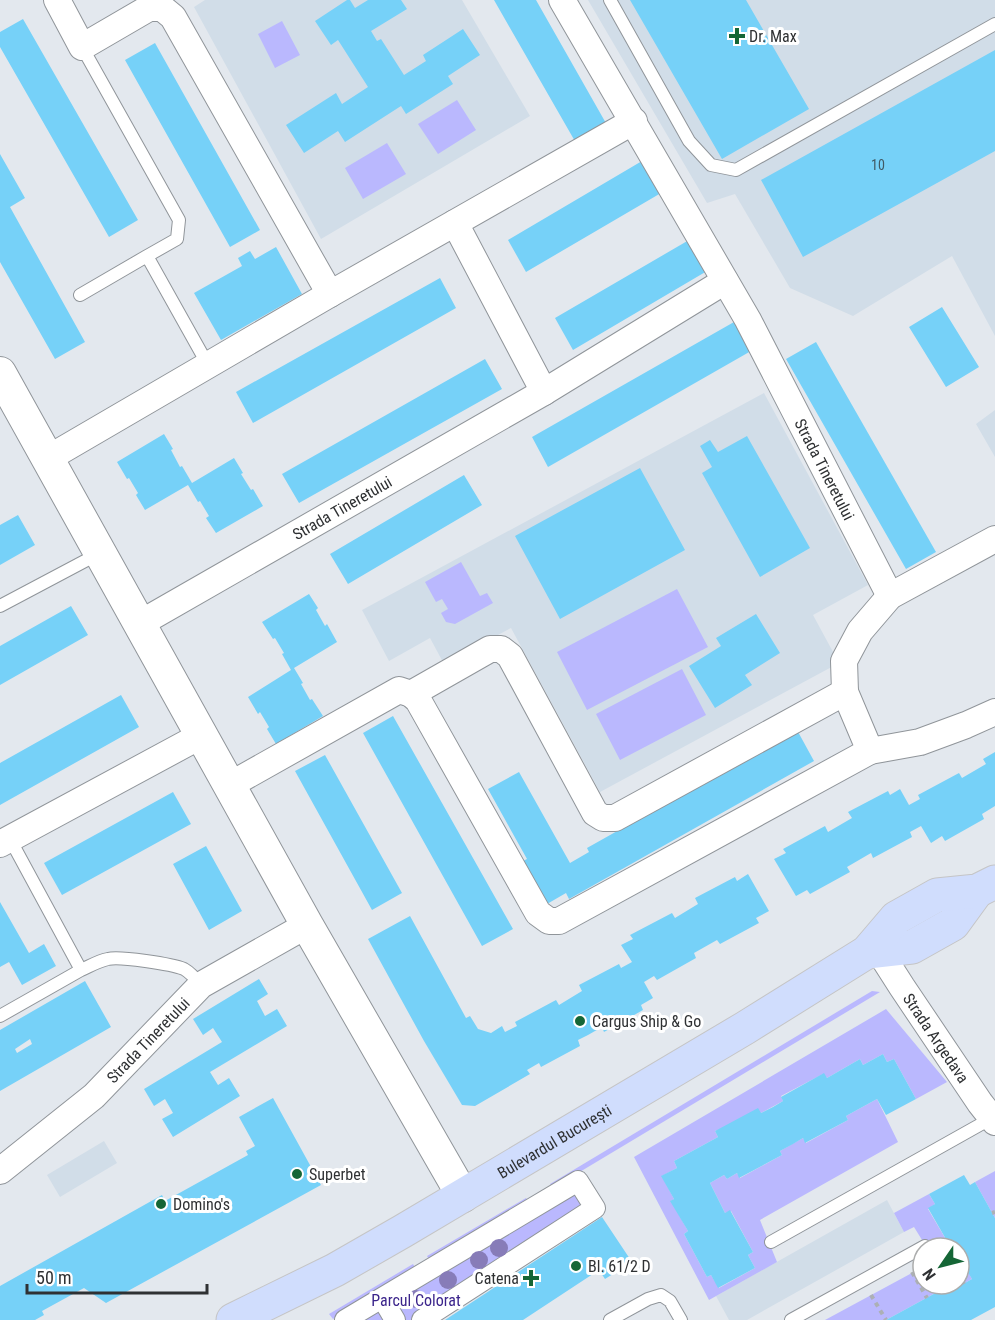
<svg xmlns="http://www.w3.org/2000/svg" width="995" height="1320" font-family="'Roboto Condensed',sans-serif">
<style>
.built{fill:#d1dde8}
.green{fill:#bab8fe}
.building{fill:#76d1f8;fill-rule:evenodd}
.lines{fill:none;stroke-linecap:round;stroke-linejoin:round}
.service-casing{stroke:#90959a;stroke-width:14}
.pedestrian-casing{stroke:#90959a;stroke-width:22}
.minor-casing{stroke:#90959a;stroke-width:28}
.tertiary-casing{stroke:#90959a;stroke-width:34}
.primary-casing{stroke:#c5c5c6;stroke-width:35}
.path{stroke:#acb0b5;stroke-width:4;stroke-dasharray:4.5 4.5;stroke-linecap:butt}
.service{stroke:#fff;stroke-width:12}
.pedestrian{stroke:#fff;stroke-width:20}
.minor{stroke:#fff;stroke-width:26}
.tertiary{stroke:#fff;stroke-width:32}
.primary{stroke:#d0ddfd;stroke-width:33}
.tree{fill:#877cb8}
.poi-dot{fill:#156636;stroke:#fff;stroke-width:2}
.labels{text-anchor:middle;stroke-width:6;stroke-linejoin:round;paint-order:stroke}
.number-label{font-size:14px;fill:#415964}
.poi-label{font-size:16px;fill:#2f3133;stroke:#fff;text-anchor:start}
.street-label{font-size:16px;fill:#2f3133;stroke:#fff}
.park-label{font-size:16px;fill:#3b248b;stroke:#fff}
</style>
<rect width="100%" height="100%" fill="#e3e8ee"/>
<!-- built -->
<path class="built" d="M205,0h257l68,116 -209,123 -127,-232z
M588,0h407v336l-43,-80 -99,60 -63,-28 -55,-94 -28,9z
M764,393l104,192 -55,30 26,48 -239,129 -89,-164 -67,36 -14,-26 -41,23 -27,-51z
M995,410v47l-19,-33z
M104,1141l13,22 -57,34 -13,-22z
M887,1200l17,32 -157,88h-18l-13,-24z"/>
<!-- green -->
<path class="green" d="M282,21l18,34 -25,13 -17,-34z
M457,100l19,30 -38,24 -20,-30z
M387,143l19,31 -43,25 -18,-31z
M461,562l19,34 7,-3 6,10 -38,21 -9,-2 -5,-9 7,-4 -6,-10 -6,3 -11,-20z
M677,589l31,58 -121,63 -30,-58z
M682,669l24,46 -86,45 -24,-46z
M872,991l8,1 -327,196 -3,-4z
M886,1009l61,73 -31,17 -22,-40 -7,3 -4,-8 -20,11 -3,-6 -33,19 -4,-4 -42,22 2,5 -22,12 -46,18 3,6 -44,24 3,7 -15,8 12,23 -3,2 17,30 -4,3 23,43 4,-2 8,13 36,-20 -7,-13 5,-3 -22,-41 -6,2 -15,-30 14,-8 3,4 10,-6 3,5 42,-23 -2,-4 23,-13 3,5 42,-23 -2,-4 31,-17 21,43 -138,78 17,42 -68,38 -75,-143z
M995,1171v47l-20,-36z
M578,1181l17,27 -173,112h-78z
M929,1194l6,10 -7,5 23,39h-24l-13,-21 -10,5 -10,-19z
M526,1198l3,4 -99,59 -3,-5z
M959,1248l6,11 -3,2 10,18 -16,9 -3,-4h6z
M413,1264l3,5 -83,50 -4,-5z
M923,1267v17h29l-66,36h-61z"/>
<!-- building -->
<path class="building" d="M347,0h3l5,8 13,-8h33l6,9 -36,22 6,10 4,-2 23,36 22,-14 -3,-6 40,-26 17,26 -32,21 5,8 -47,30 -5,-8 -56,36 -7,-11 -34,22 -18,-28 50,-32 6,11 26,-17 -30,-47 -7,5 -16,-24z
M494,0h42l71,125 -31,18z
M630,0h116l63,109 -87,50z
M23,19l115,201 -29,17 -109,-190v-15z
M155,43l105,187 -30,17 -105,-187z
M995,50v101l-192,106 -42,-77z
M0,154l25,44 -15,9 75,135 -30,17 -55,-97z
M642,161l19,32 -135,79 -18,-32z
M689,240l18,31 -134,79 -18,-32z
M276,247l26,47 -81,46 -27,-47 48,-27 -4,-8 12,-7 5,8z
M440,278l16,30 -203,115 -17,-31z
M942,307l37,60 -33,20 -37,-60z
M734,322l17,29 -203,116 -16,-30z
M816,342l120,210 -30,17 -120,-210z
M485,359l17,30 -203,114 -17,-29z
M164,434l9,15 -2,1 9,17 2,-1 10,17 42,-25 9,15 -2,1 10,16 2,-1 10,17 -47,27 -10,-15 3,-2 -9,-15 -2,1 -10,-17 -43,25 -9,-15 2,-2 -9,-15 -2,1 -10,-17z
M747,436l63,112 -50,29 -58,-104 10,-6 -12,-21 10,-6 8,12z
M640,468l45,82 -125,69 -45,-83z
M464,475l18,30 -134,79 -18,-30z
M18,515l17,30 -35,20v-40z
M309,594l9,14 -2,2 9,16 2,-2 10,18 -43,26 9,15 -2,1 9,16 2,-1 11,17 -47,28 -9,-15 2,-2 -9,-15 -2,2 -10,-17 43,-27 -9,-16 2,-1 -9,-15 -2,1 -11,-17z
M71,606l17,29 -88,50v-39z
M756,614l24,39 -35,22 7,10 -37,23 -26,-42 32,-20 -5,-8z
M121,695l18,32 -139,78v-42z
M393,716l120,213 -31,17 -119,-213z
M797,730l17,31 -245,138 -3,-6 -19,11 -24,-43 4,-2 -39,-70 31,-17 51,91 19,-11 -2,-4z
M995,752v54l-13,8 2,5 -39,22 -3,-5 -11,7 -10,-17 -11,6 2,5 -39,21 -2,-5 -24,14 3,5 -40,22 -3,-4 -11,6 -22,-37 12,-6 -3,-4 42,-23 3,6 24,-14 -4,-6 40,-21 2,4 10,-6 9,16 11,-6 -2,-4 41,-22 3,5 24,-14 -3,-5z
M325,755l77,138 -30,17 -77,-139z
M173,792l18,32 -129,71 -18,-32z
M206,846l36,65 -33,19 -36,-66z
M748,874l21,37 -13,7 3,5 -39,21 -3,-4 -23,13 2,5 -39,22 -3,-4 -10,6 9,16 -12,7 2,5 -39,22 -2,-5 -14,8 -10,5 2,6 -39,21 -2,-4 -12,7 3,4 -55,32 -13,-1 -38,-64 -56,-102 42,-23 56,102 4,-2 8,13 13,4 11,-7 3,6 12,-6 -2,-4 41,-22 3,5 23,-14 -3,-6 40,-21 2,4 11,-6 -11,-17 12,-6 -3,-4 42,-22 3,5 23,-14 -3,-6 40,-21 2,4z
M0,902l29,51 15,-9 12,22 -34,19 -13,-23 -9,5z
M259,979l9,15 -11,7 8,15 12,-7 10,17 -77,46 8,13 11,-7 11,18 -67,41 -11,-18 11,-6 -8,-14 -11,7 -10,-17 78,-47 -9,-14 -10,7 -10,-16z
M85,981l26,46 -111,64v-61zM30,1039l2,5 -15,9 -2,-4z
M883,1054l4,8 7,-3 22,40 -30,16 -9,-16 -31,17 2,4 -43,23 -2,-5 -10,6 -13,7 2,4 -43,23 -2,-5 -10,6 -3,-4 -14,8 15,30 5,-3 23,42 -5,3 7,13 -37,20 -7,-13 -4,2 -23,-43 4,-3 -18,-30 4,-2 -13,-23 16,-8 -3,-7 44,-24 -3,-6 43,-23 3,5 12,-6 10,-6 -2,-4 43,-24 3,5 33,-19 3,6z
M273,1098l48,87 -215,118 -22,-15 -42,23 2,4 -9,5h-35v-34l162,-91 3,6 83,-46 -2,-4 9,-5 -16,-29z
M964,1175l6,10 5,-3 20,36v89l-24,13h-85l66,-36 4,4 16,-9 -11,-18 4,-2 -6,-11h-8l-23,-40 7,-4 -6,-10z
M602,1217l30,45 -27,17 -6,-9 -76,50h-78z"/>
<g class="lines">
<defs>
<path id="service" d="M610,0l79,141 22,24 25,5 259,-146
M82,47l97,173 -2,19 -30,17 61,109
M80,295l67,-39
M0,606l100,-53
M10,839l71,131c9,-4 17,-9 27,-11 11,-3 64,5 76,10 7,4 12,10 17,16
M0,1016l81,-46
M771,1242l221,-124
M610,1320l38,-21 13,-4 9,6 11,19
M791,1320l134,-74"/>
<path id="pedestrian" d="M382,1298l13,22
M345,1320l233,-139 17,27 -173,112"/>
<g id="minor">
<path d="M57,0l25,47 67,-39h13l11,9 157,277"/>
<path id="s1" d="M562,0l186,320 142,276"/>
<path d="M455,223l89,169"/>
<path d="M47,459l283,-165 304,-173"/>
<path id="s2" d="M139,624l405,-232 181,-111"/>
<path d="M411,694l79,-45h11l9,7 85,157 8,5h12l230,-126"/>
<path d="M870,751l50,-9 46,-17 29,-13"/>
<path d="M230,785l169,-95 12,4 7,6 120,213 11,8h10l311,-170 -25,-59 -1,-31 16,-30 30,-35 105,-57"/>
<path d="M0,844l202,-109"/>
<path id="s3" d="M879,951l23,36 78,116 15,19"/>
<path id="s4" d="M0,1171l94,-75 107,-111 106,-60"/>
</g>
<path id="tertiary" d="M0,373l307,552 156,271"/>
<g id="primary">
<path d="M867,952l45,-5 41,-23 24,-33"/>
<path id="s5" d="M233,1320l102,-50 68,-39 342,-203 122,-76 29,-34 41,-23 40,-4 18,-9"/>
</g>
</defs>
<!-- service casing -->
<use href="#service" class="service-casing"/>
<!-- pedestrian casing -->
<use href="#pedestrian" class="pedestrian-casing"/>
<!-- minor casing -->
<use href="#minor" class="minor-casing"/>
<!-- tertiary casing -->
<use href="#tertiary" class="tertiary-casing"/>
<!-- primary casing -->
<use href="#primary" class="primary-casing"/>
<!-- path -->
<path class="path" d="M992,1213l3,-1
M912,1272l15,26
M959,1275l5,9
M871,1295l15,25"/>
<!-- service -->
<use href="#service" class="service"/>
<!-- pedestrian -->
<use href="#pedestrian" class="pedestrian"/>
<!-- minor -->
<use href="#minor" class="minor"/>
<!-- tertiary -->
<use href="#tertiary" class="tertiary"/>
<!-- primary -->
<use href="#primary" class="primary"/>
</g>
<!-- trees -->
<g class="tree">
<circle cx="499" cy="1248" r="9"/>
<circle cx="479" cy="1260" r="9"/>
<circle cx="448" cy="1280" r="9"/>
<circle cx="416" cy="1299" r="9"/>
</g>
<!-- markers -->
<g class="poi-dot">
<path d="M734 27h6v6h6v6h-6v6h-6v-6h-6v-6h6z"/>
<circle cx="580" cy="1021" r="6"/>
<circle cx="297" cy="1174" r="6"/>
<circle cx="161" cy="1204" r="6"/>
<circle cx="576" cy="1266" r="6"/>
<path d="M528 1269h6v6h6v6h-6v6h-6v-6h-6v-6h6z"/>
</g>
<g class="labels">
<!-- number labels -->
<g class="number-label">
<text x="878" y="170">10</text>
</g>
<!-- poi labels -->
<g class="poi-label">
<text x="749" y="42">Dr. Max</text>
<text x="592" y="1027">Cargus Ship &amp; Go</text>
<text x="309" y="1180">Superbet</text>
<text x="173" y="1210">Domino's</text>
<text x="588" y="1272">Bl. 61/2 D</text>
<text x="519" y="1284" text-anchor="end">Catena</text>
</g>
<!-- street labels -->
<g class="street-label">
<text dy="6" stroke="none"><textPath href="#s1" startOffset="538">Strada Tineretului</textPath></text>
<text dy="6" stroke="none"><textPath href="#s2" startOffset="234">Strada Tineretului</textPath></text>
<text dy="6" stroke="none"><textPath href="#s3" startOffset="104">Strada Argedava</textPath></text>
<text dy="6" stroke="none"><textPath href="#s4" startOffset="198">Strada Tineretului</textPath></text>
<text dy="6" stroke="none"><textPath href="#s5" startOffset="368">Bulevardul București</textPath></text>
</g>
<!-- park labels -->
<g class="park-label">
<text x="416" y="1306">Parcul Colorat</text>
</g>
</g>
<!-- north arrow -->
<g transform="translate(941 1266) rotate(235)"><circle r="28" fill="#ffffff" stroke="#acadad" stroke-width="1.5"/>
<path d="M0-4.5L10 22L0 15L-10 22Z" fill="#156636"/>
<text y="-9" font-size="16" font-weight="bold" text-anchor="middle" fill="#2f3133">N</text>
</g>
<!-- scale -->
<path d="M27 1284v9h180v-9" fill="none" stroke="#2f3133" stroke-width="3"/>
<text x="36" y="1284" font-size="18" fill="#2f3133" stroke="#ffffff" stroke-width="4.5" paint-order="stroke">50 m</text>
</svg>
